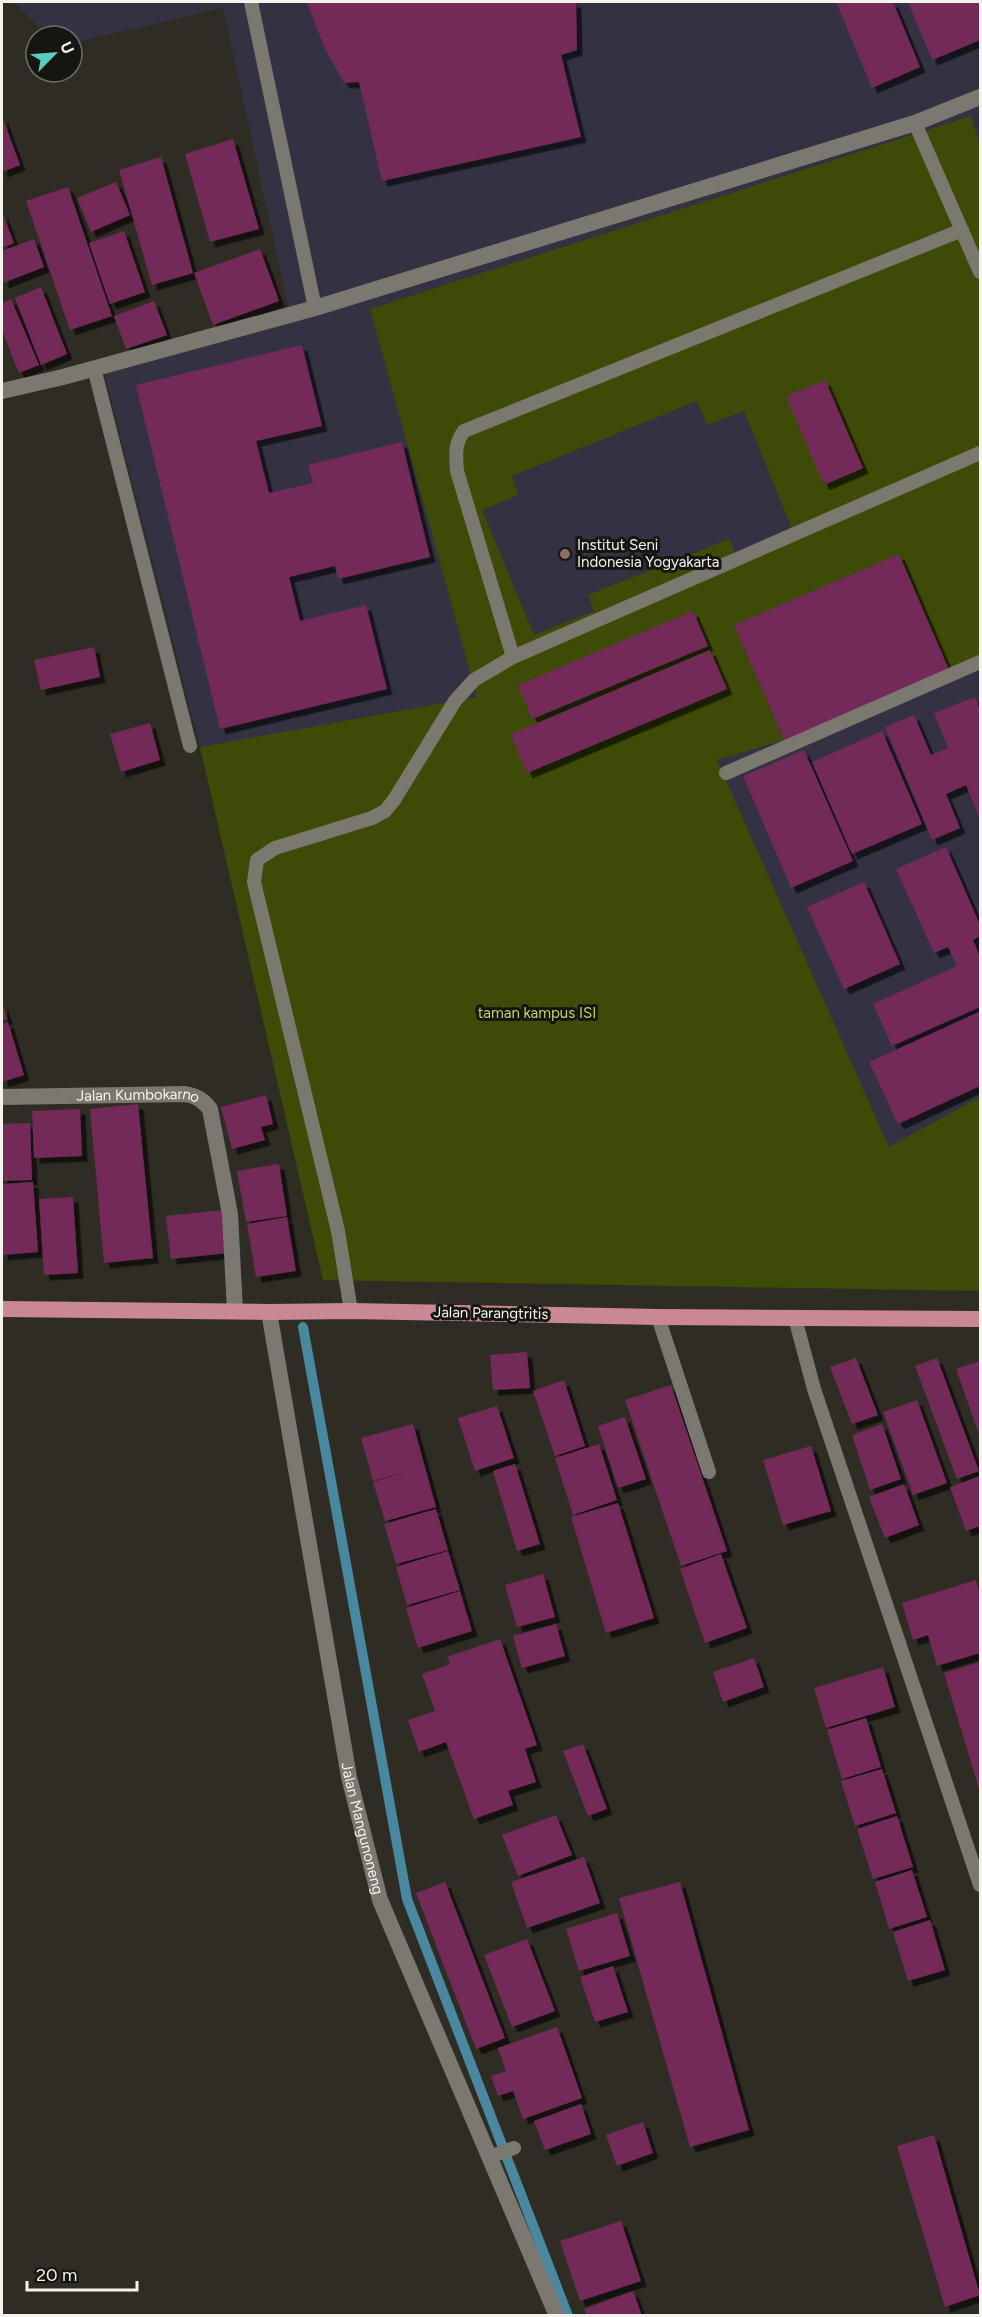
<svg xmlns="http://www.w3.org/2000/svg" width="982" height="2317" font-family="Figtree,sans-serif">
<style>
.education{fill:#343142}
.green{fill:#3d4b06;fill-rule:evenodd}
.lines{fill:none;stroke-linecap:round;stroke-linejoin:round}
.stream{stroke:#4988a0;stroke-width:10}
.building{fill:#732a59;filter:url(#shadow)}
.service{stroke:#7b786f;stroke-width:14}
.minor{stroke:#7b786f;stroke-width:16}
.primary{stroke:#ca8895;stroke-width:16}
.education-dot{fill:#8d6e63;stroke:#161511;stroke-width:2}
.labels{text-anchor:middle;stroke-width:6;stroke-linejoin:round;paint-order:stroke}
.poi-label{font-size:15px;fill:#f4f3ed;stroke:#161511;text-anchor:start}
.park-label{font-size:15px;fill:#bbd863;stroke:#161511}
.street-label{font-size:15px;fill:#f4f3ed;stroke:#161511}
</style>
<defs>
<filter id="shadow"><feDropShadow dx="5.5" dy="5.5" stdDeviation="0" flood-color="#0009"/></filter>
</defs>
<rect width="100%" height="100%" fill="#2f2c24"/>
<!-- education -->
<path class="education" d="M14,2h966v1289l-657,-11 -123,-533 -99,-386 188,-51 -66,-302 -151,35v-7h-25z"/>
<!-- green -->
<path class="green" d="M971,116l9,31v511l-31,12 -50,-116 -165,71 50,115 -67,20 172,387 91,-50v194l-657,-11 -123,-533 277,-50 -107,-388zM697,401l10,24 37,-14 51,125 -57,24 -9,-21 -141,56 6,16 -60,24 -52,-125 36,-15 -6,-19z"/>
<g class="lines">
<!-- stream -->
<path class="stream" d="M303,1327l104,572 161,417"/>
</g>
<!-- building -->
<path class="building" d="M307,2h269l1,48 -16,5 20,82 -199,44 -23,-99 -15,1 -19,-34z
M836,2h57l27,65 -48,21z
M908,2h72v38l-48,20z
M2,116l18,49 -18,7z
M233,139l26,90 -49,13 -25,-88z
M161,157l32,116 -41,12 -33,-115z
M116,182l14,33 -39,17 -14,-34z
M68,187l44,129 -42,14 -44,-129z
M2,212l12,31 -12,5z
M124,231l21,61 -35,12 -21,-61z
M34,239l10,28 -41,16 -1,-32z
M260,249l19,52 -66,24 -19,-52z
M41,287l26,67 -26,11 -26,-67z
M11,299l28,66 -20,8 -17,-43v-27z
M154,301l13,34 -41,14 -12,-33z
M302,345l20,81 -66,15 13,52 44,-10 -5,-18 94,-23 28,115 -92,22 -3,-13 -46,11 11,44 66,-16 21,84 -167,40 -84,-344z
M825,380l38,88 -39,17 -38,-89z
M899,554l50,116 -165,70 -50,-115z
M693,611l15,35 -176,73 -14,-34z
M94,647l6,30 -59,13 -7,-30z
M710,650l17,39 -200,84 -16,-39z
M975,697l5,13v109l-14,-34 -20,9 14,34 -28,12 -47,-113 29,-12 17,40 17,-7 -14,-35z
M150,723l10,37 -39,12 -11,-38z
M882,731l40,93 -70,30 -40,-92z
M804,750l49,111 -62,27 -48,-112z
M946,847l34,78v11l-7,4 7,17v50l-88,39 -19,-42 84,-38 -9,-19 -14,6 -38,-84z
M864,882l36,82 -56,25 -37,-82z
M2,1002l5,17 -5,2z
M979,1012l1,4v70l-82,38 -29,-62z
M8,1022l16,53 -22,7v-58z
M266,1095l7,29 -12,3 4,13 -33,9 -11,-42z
M138,1104l15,154 -49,5 -14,-154z
M80,1109l2,47 -48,2 -2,-47z
M30,1123l2,57 -30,1v-57z
M279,1164l8,52 -41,6 -9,-51z
M33,1182l5,70 -36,3v-71z
M73,1197l5,76 -34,2 -5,-76z
M223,1210l5,43 -57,6 -5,-43z
M287,1217l9,54 -40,6 -9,-53z
M527,1352l3,36 -37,2 -3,-35z
M856,1358l22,57 -26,9 -22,-57z
M937,1358l42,113 -22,8 -42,-113z
M980,1361v76l-24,-68z
M564,1380l21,66 -30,10 -22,-65z
M671,1385l56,166 -46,15 -56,-166z
M917,1400l30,83 -34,12 -30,-83z
M497,1406l17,52 -39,13 -17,-53z
M625,1417l21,62 -28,9 -20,-62z
M413,1424l23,83 -51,14 -12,-39 35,-11 -35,10 -12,-43z
M882,1424l19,55 -31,11 -18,-55z
M599,1444l18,56 -44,15 -18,-57z
M811,1446l20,65 -48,14 -20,-65z
M515,1464l25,80 -23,7 -24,-80z
M980,1476v50l-14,5 -16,-44z
M904,1484l15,41 -34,13 -16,-41z
M618,1503l36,115 -48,15 -35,-116z
M436,1509l12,41 -52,14 -12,-40z
M448,1551l12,39 -53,15 -11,-38z
M721,1554l26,74 -42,15 -25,-74z
M543,1574l12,43 -38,10 -12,-42z
M976,1580l4,15v58l-43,13 -9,-31 -15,5 -11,-37z
M460,1591l12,40 -54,17 -12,-40z
M556,1624l9,32 -43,12 -9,-32z
M500,1639l37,106 -12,4 11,33 -28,9 5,14 -39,14 -28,-77 -27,10 -11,-32 27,-9 -13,-37 28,-10 -3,-7z
M754,1658l10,29 -41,15 -10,-30z
M980,1662v130l-36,-119z
M883,1667l12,40 -69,21 -12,-40z
M866,1718l15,49 -39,12 -15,-49z
M583,1744l24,65 -19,7 -25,-65z
M882,1769l14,44 -41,13 -14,-45z
M556,1815l16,40 -54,21 -16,-41z
M897,1816l16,51 -40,12 -16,-50z
M584,1857l16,46 -73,25 -16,-46z
M912,1870l15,47 -38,12 -14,-47z
M445,1882l60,156 -29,11 -60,-156z
M680,1882l69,248 -59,17 -71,-249z
M617,1913l13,43 -51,15 -13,-42z
M930,1920l15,50 -37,11 -15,-49z
M527,1939l28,72 -43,16 -28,-72z
M613,1966l15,46 -33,10 -15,-45z
M557,2027l25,71 -59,21 -10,-28 -15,5 -7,-20 15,-5 -8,-23z
M581,2104l10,30 -46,16 -11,-29z
M643,2122l10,31 -36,13 -11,-31z
M934,2135l46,160 -35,12 -48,-161z
M621,2221l20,60 -61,20 -20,-60z
M633,2291l9,25h-55l-3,-7z"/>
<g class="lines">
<!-- service -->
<path class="service" d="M251,2l64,306
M915,123l65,149
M94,368l96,378
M513,657l-56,-186c-1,-15 -3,-27 7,-40l498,-201
M726,773l254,-111
M351,1311l-13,-80 -84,-349 3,-22 18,-12 97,-30 13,-7 9,-11 61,-99 19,-21 39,-23 467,-204
M658,1317l51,155
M795,1318l19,71 166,496
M489,2157l25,-9"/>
<!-- minor -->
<g class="minor">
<path d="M2,391l61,-14 252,-69 600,-185 65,-26"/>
<path id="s1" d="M2,1097l183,-3c11,2 17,5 25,15l20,105 5,97"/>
<path id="s2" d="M269,1312l80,465 31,123 177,416"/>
</g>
<!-- primary -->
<path class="primary" d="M2,1309l267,3 82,-1 307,6 322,2"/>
</g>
<!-- markers -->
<circle class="education-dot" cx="565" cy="554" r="6"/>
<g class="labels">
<!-- poi labels -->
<g class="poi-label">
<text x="577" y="550">Institut Seni<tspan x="577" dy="17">Indonesia Yogyakarta</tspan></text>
</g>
<!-- park labels -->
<g class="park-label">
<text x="537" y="1018">taman kampus ISI</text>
</g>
<!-- street labels -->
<g class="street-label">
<text dy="5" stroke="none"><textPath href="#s1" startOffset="136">Jalan Kumbokarno</textPath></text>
<text transform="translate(491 1313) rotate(1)" y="5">Jalan Parangtritis</text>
<text dy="5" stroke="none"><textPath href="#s2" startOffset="525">Jalan Mangunoneng</textPath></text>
</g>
</g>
<!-- border -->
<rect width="982" height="2317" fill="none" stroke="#f4f3ed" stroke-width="6"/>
<!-- north arrow -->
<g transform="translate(54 54) rotate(65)"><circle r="28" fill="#161511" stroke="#6f6e69" stroke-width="1.5"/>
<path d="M0-4.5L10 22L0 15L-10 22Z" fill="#58cec0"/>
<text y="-9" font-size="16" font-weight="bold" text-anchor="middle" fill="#f4f3ed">U</text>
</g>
<!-- scale -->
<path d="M27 2281v9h110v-9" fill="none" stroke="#f4f3ed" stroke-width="3"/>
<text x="36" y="2281" font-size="18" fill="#f4f3ed" stroke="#161511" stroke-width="4.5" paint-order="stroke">20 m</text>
</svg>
